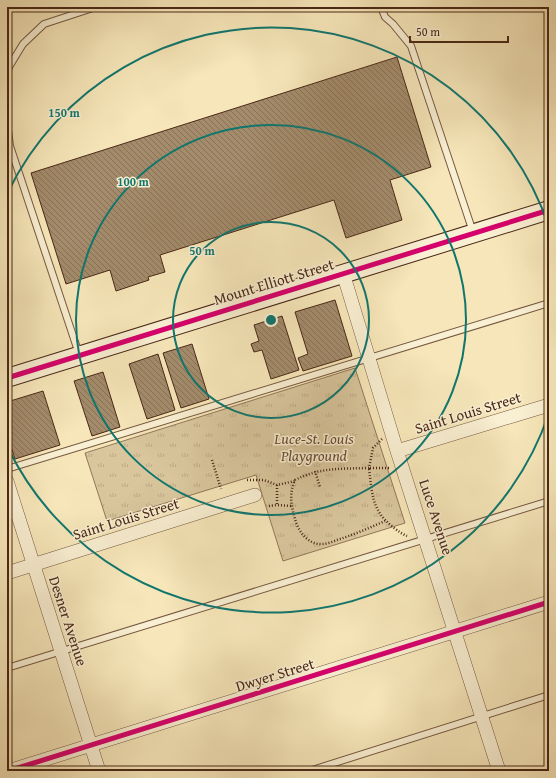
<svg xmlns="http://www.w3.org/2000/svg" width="556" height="778" font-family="'Gentium Book Plus',serif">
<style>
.park{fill:url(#park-tufts);stroke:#92775a}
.building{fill:url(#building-back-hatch);stroke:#4a2817}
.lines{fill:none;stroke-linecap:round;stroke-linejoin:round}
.lane-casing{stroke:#755840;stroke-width:8}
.street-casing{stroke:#755840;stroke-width:14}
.secondary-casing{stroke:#4a2817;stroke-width:20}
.path{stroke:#4a2817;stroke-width:2.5;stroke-dasharray:1 2;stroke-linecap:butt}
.lane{stroke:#f9efd2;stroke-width:6}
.street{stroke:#f9efd2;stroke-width:13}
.secondary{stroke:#f9efd2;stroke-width:18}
.cycleway-casing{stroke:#f9efd2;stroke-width:8}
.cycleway{stroke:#d6006c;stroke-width:5}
.ring{fill:none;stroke:#0f766e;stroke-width:2}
.labels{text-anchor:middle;stroke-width:3;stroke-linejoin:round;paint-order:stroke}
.street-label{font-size:15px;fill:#4a2817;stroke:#f9efd2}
.park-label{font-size:15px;font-style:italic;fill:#674832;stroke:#f9efd2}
.centre{fill:#0f766e;stroke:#f9efd2;stroke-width:2}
.ring-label{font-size:12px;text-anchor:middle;font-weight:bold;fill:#0f766e;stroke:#f9efd2;stroke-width:3;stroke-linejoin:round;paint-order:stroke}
</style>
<defs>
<pattern id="park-tufts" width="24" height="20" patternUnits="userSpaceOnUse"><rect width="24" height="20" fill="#d9c69d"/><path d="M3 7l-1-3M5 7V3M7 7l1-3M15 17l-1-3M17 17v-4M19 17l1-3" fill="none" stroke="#bcaa86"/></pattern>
<pattern id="building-back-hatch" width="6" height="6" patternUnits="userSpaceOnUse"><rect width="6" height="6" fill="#a38b6b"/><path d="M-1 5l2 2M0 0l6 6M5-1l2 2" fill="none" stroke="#877257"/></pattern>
</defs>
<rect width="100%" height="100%" fill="#f6e6b9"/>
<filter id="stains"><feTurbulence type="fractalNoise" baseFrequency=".005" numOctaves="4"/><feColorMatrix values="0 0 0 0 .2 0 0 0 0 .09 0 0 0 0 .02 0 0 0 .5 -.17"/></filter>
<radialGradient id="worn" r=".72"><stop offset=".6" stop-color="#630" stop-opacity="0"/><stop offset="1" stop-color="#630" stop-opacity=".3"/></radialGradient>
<!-- park -->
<path class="park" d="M355,368l50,155 -122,38 -27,-86 -149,46 -22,-68z"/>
<!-- building -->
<path class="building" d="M397,57l34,110 -41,13 12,40 -56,18 -12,-38 -174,55 5,17 -17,5 1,3 -33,11 -6,-21 -44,14 -35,-111z
M335,300l17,56 -49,15 -5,-13 10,-4 -13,-42z
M282,316l17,54 -28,9 -9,-29 -8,2 -3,-8 8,-3 -5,-16z
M192,344l17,55 -28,9 -18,-55z
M158,354l17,56 -28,9 -18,-55z
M103,372l17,55 -28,9 -18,-55z
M43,391l17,54 -45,14 -8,-25v-32z"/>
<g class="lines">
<defs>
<path id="lane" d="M381,7l4,10 8,7 18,22 62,186
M7,74l2,-7 14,-23 21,-20 52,-17
M7,123l3,23 69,208
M7,469l542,-166
M7,668l542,-167
M309,771l240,-76"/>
<path id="street" d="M343,273l54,178 102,320
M397,451l152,-46
M7,481l92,290
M7,573l248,-78
M8,771l541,-169"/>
<path id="secondary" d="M7,378l542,-168"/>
</defs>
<!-- lane casing -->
<use href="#lane" class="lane-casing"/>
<!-- street casing -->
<use href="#street" class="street-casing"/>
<!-- secondary casing -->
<use href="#secondary" class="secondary-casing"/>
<!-- path -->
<path class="path" d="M382,439l-9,9 -4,20c-28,1 -48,-1 -74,12 -6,14 -4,25 0,39 3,12 13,26 27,25 5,0 10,-2 15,-4 16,-5 32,-12 48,-19
M212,460l9,29
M389,468h-20c3,26 3,43 24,59 5,4 9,7 14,9
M315,471l5,16
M247,480h17l13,5 18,-4
M277,485v20l14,1
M269,506l8,-1"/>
<!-- lane -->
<use href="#lane" class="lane"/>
<!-- street -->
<use href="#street" class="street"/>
<!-- secondary -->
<use href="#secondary" class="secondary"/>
<defs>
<path id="cycleway" d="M7,378l542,-168
M8,771l541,-169"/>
</defs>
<!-- cycleway casing -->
<use href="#cycleway" class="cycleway-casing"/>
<!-- cycleway -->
<use href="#cycleway" class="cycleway"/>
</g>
<!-- distance rings -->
<g class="ring">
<circle cx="271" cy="320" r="98"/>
<circle cx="271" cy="320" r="195"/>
<path d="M549 413A293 293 0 0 1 8 448M8 192A293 293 0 0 1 549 227"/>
</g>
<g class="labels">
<!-- street labels -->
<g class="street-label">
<text transform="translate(274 282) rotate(-17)" y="5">Mount Elliott Street</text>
<text transform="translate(468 413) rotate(-17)" y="5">Saint Louis Street</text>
<text transform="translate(436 517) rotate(72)" y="5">Luce Avenue</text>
<text transform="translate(126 519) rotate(-17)" y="5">Saint Louis Street</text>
<text transform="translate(68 621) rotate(72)" y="5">Desner Avenue</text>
<text transform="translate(275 675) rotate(-17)" y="5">Dwyer Street</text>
</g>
<!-- park labels -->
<g class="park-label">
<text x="314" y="444">Luce-St. Louis<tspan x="314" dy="17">Playground</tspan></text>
</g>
</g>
<circle cx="271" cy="320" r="6" class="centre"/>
<g class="ring-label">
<text x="64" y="117">150 m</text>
<text x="133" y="186">100 m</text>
<text x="202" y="255">50 m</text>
</g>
<!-- margin -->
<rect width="556" height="778" fill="none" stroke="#f6e6b9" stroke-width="24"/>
<rect x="8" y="8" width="540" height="762" fill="none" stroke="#4a2817" stroke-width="2"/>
<rect x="12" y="12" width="532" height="754" fill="none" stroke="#4a2817"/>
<!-- scale -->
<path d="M410 36v6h98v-6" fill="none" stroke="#4a2817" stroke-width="2"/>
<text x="416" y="36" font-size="12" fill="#4a2817" stroke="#f9efd2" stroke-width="3" paint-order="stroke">50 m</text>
<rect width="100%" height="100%" filter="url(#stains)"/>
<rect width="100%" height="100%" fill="url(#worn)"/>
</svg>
